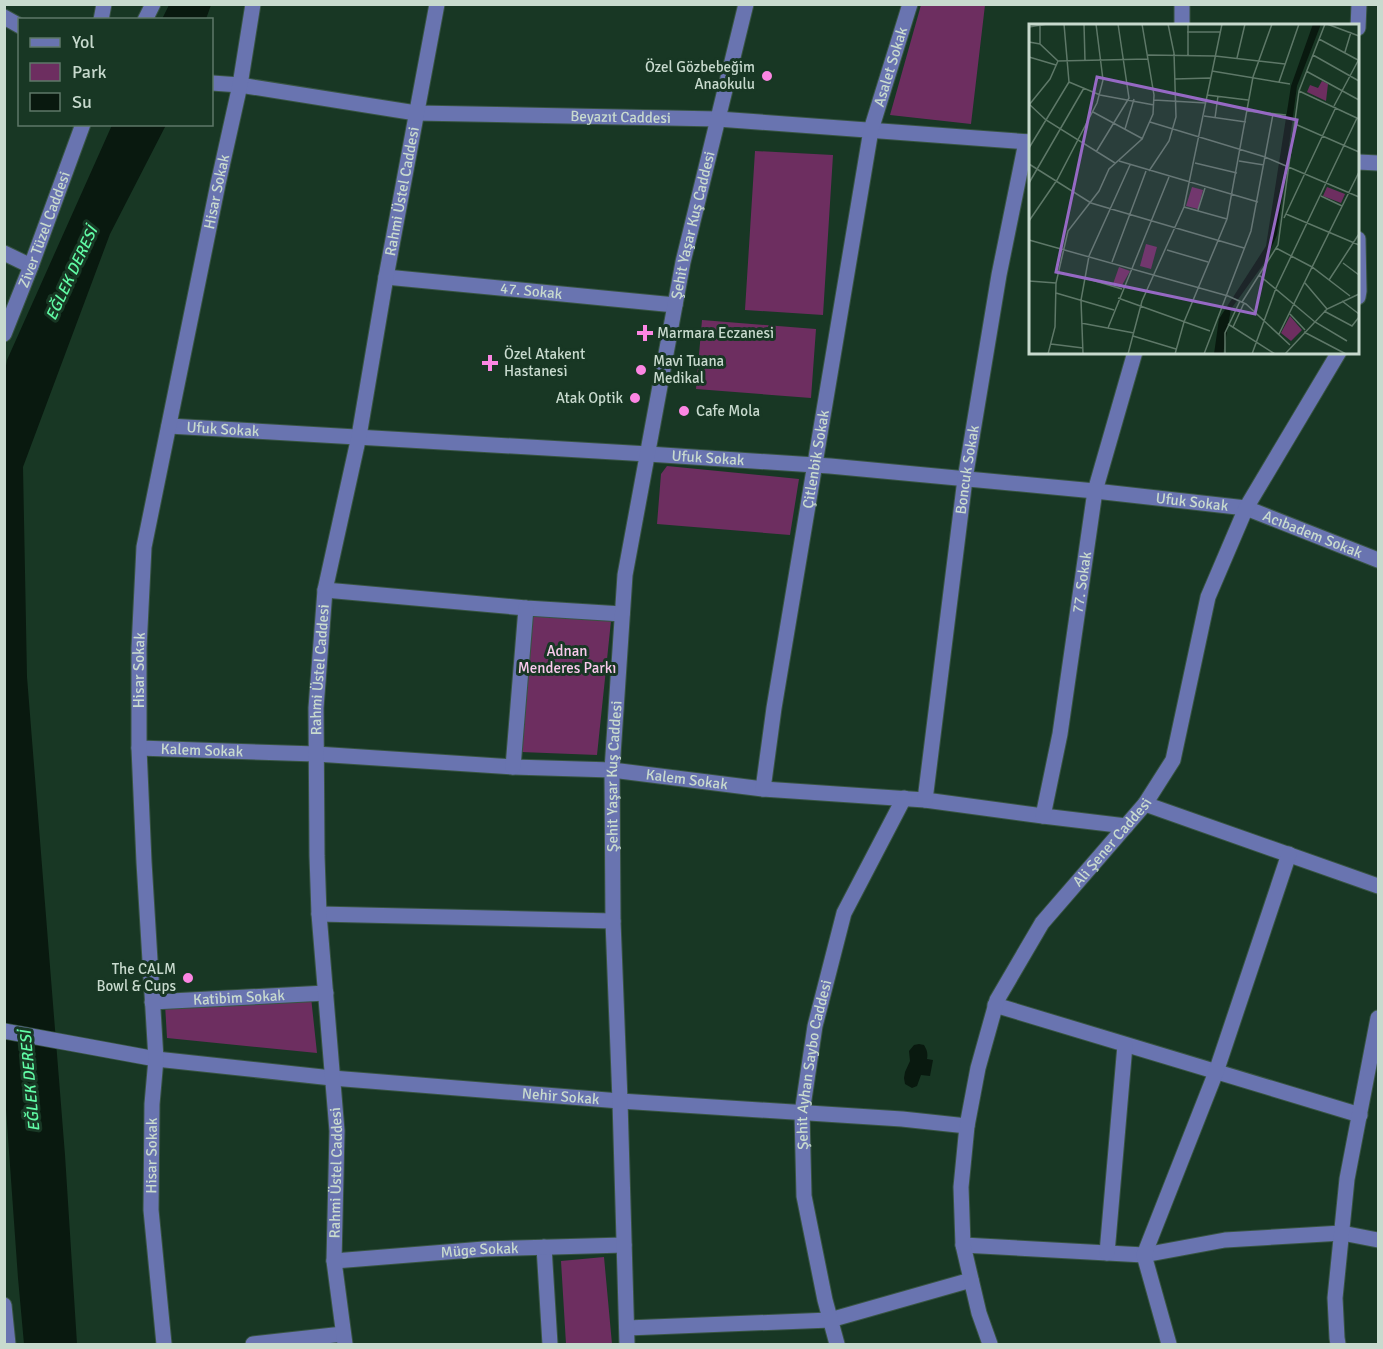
<svg xmlns="http://www.w3.org/2000/svg" width="1383" height="1349" font-family="Signika,sans-serif">
<style>
.green{fill:#6d2e60}
.water{fill:#09190f}
.lines{fill:none;stroke-linecap:round;stroke-linejoin:round}
.minor-casing{stroke:#385443;stroke-width:17}
.minor{stroke:#6974b0;stroke-width:15}
.poi-dot{fill:#fc86e3;stroke:#183724;stroke-width:2}
.labels{text-anchor:middle;stroke-width:6;stroke-linejoin:round;paint-order:stroke}
.poi-label{font-size:15px;fill:#c8dace;stroke:#183724;text-anchor:start}
.street-label{font-size:15px;fill:#c8dace;stroke:#183724}
.park-label{font-size:15px;fill:#facaed;stroke:#183724}
.water-label{font-size:16px;font-style:italic;fill:#61fca6;stroke:#183724}
.inset-road{fill:none;stroke:#5e7868;stroke-width:1.5}
.view{fill:#9669c4;fill-opacity:0.15;stroke:#9669c4;stroke-width:3}
.inset-edge{fill:none;stroke:#c8dace;stroke-width:3}
</style>
<rect width="100%" height="100%" fill="#183724"/>
<!-- green -->
<path class="green" d="M921,5h64l-14,119 -81,-9z
M755,151l78,4 -10,160 -78,-5z
M702,320l114,9 -5,69 -115,-9z
M667,466l132,13 -9,56 -133,-11 4,-50z
M531,615l80,6 -14,134 -76,-3z
M311,997l6,56 -150,-15 -2,-34z
M604,1257l8,87h-46l-5,-83z"/>
<!-- water -->
<path class="water" d="M169,5v-1l42,1 -5,14h-44z
M112,125h54l-56,109 -87,233 4,210 38,478 12,189h-53l-6,-66 -14,-197 1,-710 2,-11z
M919,1044l5,1c3,5 4,8 3,14l6,1 -3,16 -9,-1 -4,11 -5,2 -7,-4 -1,-6 1,-6 5,-11 -1,-10 5,-6z"/>
<g class="lines">
<defs>
<g id="minor">
<path d="M1182,4v22"/>
<path d="M4,17l16,9"/>
<path d="M101,20l3,-16"/>
<path d="M145,20l8,-16"/>
<path d="M1358,28l1,-24"/>
<path id="s1" d="M212,83l28,2 176,28 302,6 312,23"/>
<path d="M1358,162l20,1"/>
<path d="M1358,239l1,52 -1,6"/>
<path d="M4,253l27,13"/>
<path id="s2" d="M386,277l289,28"/>
<path id="s3" d="M4,334l27,-68 52,-142"/>
<path id="s4" d="M169,426l479,28 182,12 265,25 151,17 132,52"/>
<path d="M325,590l201,18 96,6"/>
<path id="s5" d="M139,748l177,6 197,13 99,3 151,19 162,11 118,16 83,10"/>
<path d="M513,767l13,-159"/>
<path id="s6" d="M763,789l11,-81 97,-578 39,-126"/>
<path id="s7" d="M925,800l40,-321 34,-204 27,-133"/>
<path d="M1145,804l233,82"/>
<path id="s8" d="M1043,816l17,-82 35,-243 40,-139"/>
<path d="M319,914l294,7"/>
<path id="s9" d="M152,1002l174,-9"/>
<path d="M995,1005l365,110"/>
<path id="s10" d="M4,1031l152,28 176,19 288,23 282,18 65,7"/>
<path d="M963,1245l181,10 81,-15 117,-7 36,7"/>
<path d="M544,1247l6,97"/>
<path d="M1107,1253l18,-208"/>
<path id="s11" d="M334,1261l150,-12 140,-4"/>
<path d="M4,1305l4,39"/>
<path d="M627,1328l203,-8 141,-40"/>
<path id="s12" d="M164,1344l-13,-134 1,-106 4,-45 -12,-197 -5,-114v-100l5,-101 74,-363 22,-99 13,-81"/>
<path d="M253,1344l90,-10"/>
<path id="s13" d="M345,1344l-11,-83 3,-130 -18,-217 -2,-58 -1,-148 9,-118 34,-154 27,-159 51,-273"/>
<path id="s14" d="M627,1344l-7,-243 -7,-180 -1,-151 13,-195 58,-313 63,-258"/>
<path id="s15" d="M837,1344l-12,-44 -21,-104 -2,-83 13,-87 29,-113 60,-115"/>
<path id="s16" d="M990,1344l-11,-31 -16,-68 -2,-58 6,-61 11,-58 19,-68 45,-77 103,-119 28,-44 35,-163 38,-89 93,-156"/>
<path d="M1169,1344l-25,-89 72,-183 73,-218"/>
<path d="M1338,1344l-1,-6 -2,-40 12,-119 31,-161"/>
</g>
</defs>
<!-- minor casing -->
<use href="#minor" class="minor-casing"/>
<!-- minor -->
<use href="#minor" class="minor"/>
</g>
<!-- markers -->
<g class="poi-dot">
<circle cx="767" cy="76" r="6"/>
<path d="M642 324h6v6h6v6h-6v6h-6v-6h-6v-6h6z"/>
<path d="M487 354h6v6h6v6h-6v6h-6v-6h-6v-6h6z"/>
<circle cx="641" cy="370" r="6"/>
<circle cx="635" cy="398" r="6"/>
<circle cx="684" cy="411" r="6"/>
<circle cx="188" cy="978" r="6"/>
</g>
<g class="labels">
<!-- poi labels -->
<g class="poi-label">
<text x="755" y="72" text-anchor="end">Özel Gözbebeğim<tspan x="755" dy="17">Anaokulu</tspan></text>
<text x="657" y="338">Marmara Eczanesi</text>
<text x="504" y="359">Özel Atakent<tspan x="504" dy="17">Hastanesi</tspan></text>
<text x="653" y="366">Mavi Tuana<tspan x="653" dy="17">Medikal</tspan></text>
<text x="623" y="403" text-anchor="end">Atak Optik</text>
<text x="696" y="416">Cafe Mola</text>
<text x="176" y="974" text-anchor="end">The CALM<tspan x="176" dy="17">Bowl &amp; Cups</tspan></text>
</g>
<!-- street labels -->
<g class="street-label">
<text dy="5" stroke="none"><textPath href="#s6" startOffset="734">Asalet Sokak</textPath></text>
<text dy="5" stroke="none"><textPath href="#s1" startOffset="411">Beyazıt Caddesi</textPath></text>
<text dy="5" stroke="none"><textPath href="#s12" startOffset="1161">Hisar Sokak</textPath></text>
<text dy="5" stroke="none"><textPath href="#s13" startOffset="1162">Rahmi Üstel Caddesi</textPath></text>
<text dy="5" stroke="none"><textPath href="#s14" startOffset="1126">Şehit Yaşar Kuş Caddesi</textPath></text>
<text dy="5" stroke="none"><textPath href="#s3" startOffset="112">Ziver Tüzel Caddesi</textPath></text>
<text dy="5" stroke="none"><textPath href="#s2" startOffset="146">47. Sokak</textPath></text>
<text dy="5" stroke="none"><textPath href="#s4" startOffset="54">Ufuk Sokak</textPath></text>
<text dy="5" stroke="none"><textPath href="#s4" startOffset="540">Ufuk Sokak</textPath></text>
<text dy="5" stroke="none"><textPath href="#s6" startOffset="334">Çitlenbik Sokak</textPath></text>
<text dy="5" stroke="none"><textPath href="#s7" startOffset="333">Boncuk Sokak</textPath></text>
<text dy="5" stroke="none"><textPath href="#s4" startOffset="1026">Ufuk Sokak</textPath></text>
<text dy="5" stroke="none"><textPath href="#s4" startOffset="1152">Acıbadem Sokak</textPath></text>
<text dy="5" stroke="none"><textPath href="#s8" startOffset="237">77. Sokak</textPath></text>
<text dy="5" stroke="none"><textPath href="#s12" startOffset="675">Hisar Sokak</textPath></text>
<text dy="5" stroke="none"><textPath href="#s13" startOffset="676">Rahmi Üstel Caddesi</textPath></text>
<text dy="5" stroke="none"><textPath href="#s5" startOffset="63">Kalem Sokak</textPath></text>
<text dy="5" stroke="none"><textPath href="#s14" startOffset="568">Şehit Yaşar Kuş Caddesi</textPath></text>
<text dy="5" stroke="none"><textPath href="#s5" startOffset="549">Kalem Sokak</textPath></text>
<text dy="5" stroke="none"><textPath href="#s16" startOffset="548">Ali Şener Caddesi</textPath></text>
<text dy="5" stroke="none"><textPath href="#s9" startOffset="87">Katibim Sokak</textPath></text>
<text dy="5" stroke="none"><textPath href="#s15" startOffset="284">Şehit Ayhan Saybo Caddesi</textPath></text>
<text dy="5" stroke="none"><textPath href="#s10" startOffset="561">Nehir Sokak</textPath></text>
<text dy="5" stroke="none"><textPath href="#s12" startOffset="189">Hisar Sokak</textPath></text>
<text dy="5" stroke="none"><textPath href="#s13" startOffset="172">Rahmi Üstel Caddesi</textPath></text>
<text dy="5" stroke="none"><textPath href="#s11" startOffset="146">Müge Sokak</textPath></text>
</g>
<!-- park labels -->
<g class="park-label">
<text x="567" y="656">Adnan<tspan x="567" dy="17">Menderes Parkı</tspan></text>
</g>
<!-- water labels -->
<g class="water-label">
<text transform="translate(71 273) rotate(-65)" y="6">EĞLEK DERESİ</text>
<text transform="translate(29 1081) rotate(-95)" y="6">EĞLEK DERESİ</text>
</g>
</g>
<!-- overview -->
<g transform="translate(1029 24)">
<rect width="330" height="330" fill="#183724"/>
<path d="M293,57l6,3 -2,17 -19,-9 3,-7 8,3zM163,163l11,3 -5,19 -12,-3zM298,163l18,7 -4,9 -18,-7zM117,220l11,3 -6,22 -11,-3zM90,243l11,4 -9,16 -8,-3zM261,292l12,14 -11,11 -10,-8z" fill="#6d2e60"/>
<path d="M284,0h8l-24,62 -20,149 -12,27 -34,47 -8,45h-9l5,-35 47,-73 25,-160z" fill="#09190f"/>
<path class="inset-road" d="M11,0v20M55,0l1,37M159,0v31M298,0l32,12M0,3l18,-3M158,8h33M290,15l39,21M0,18l11,2 18,17 90,-2M316,28l6,-20M119,31l67,1 70,8M284,31l46,26M0,33l27,8M208,34l8,-34M183,47l78,13M277,47l53,29M146,55l35,-1M40,58l31,13 54,10M250,58l20,-58M270,67l60,28M178,71l41,5M125,76l52,3M0,80l17,16 69,43M0,81l21,-26 8,-18M305,82l25,-47M218,87l39,4M64,88l50,27M175,92l42,6M186,94l3,-22M121,98l115,35 94,40M266,100l64,28M96,105l9,-30M0,124l40,-66 -5,-58M67,128l33,-54 -11,-74M90,137l139,41M210,137l25,4M166,139l42,10M0,140l62,39 153,45M120,147l20,-30 7,-24 -2,-64 -6,-29M0,159l55,-95M292,172l21,10M155,183l43,12M169,186l7,-22M257,190l73,31M255,194l52,-111M0,197l28,-41 40,-77 6,-23 -7,-56M0,216l199,56 18,8 44,41M247,224l36,19 38,29M138,226l41,12M83,238l34,-91M314,239l16,12M230,251l56,47 32,19M56,254l37,11M300,256l30,-46M0,257l27,2M276,259l22,26M27,269l58,17M89,274l92,33M313,277l17,13M213,278l36,-57 21,-154 26,-67M295,287l28,15 7,-9M261,290l15,16M52,299l53,10M199,300l47,30M204,303l11,-24M79,304l61,-151M275,308l42,22M250,310l80,-162M104,312l43,13M22,320l32,4M19,330l7,-27 1,-44 12,-52 31,-40 10,-22 33,-30 11,-25 1,-19 -12,-71M54,330l-2,-54 8,-44 41,-91M99,330l14,-53 42,-94 38,-183M146,330l9,-32 43,-103 26,-142 19,-53M175,330l47,-123 22,-117M196,330v-21l15,-32M223,330l24,-66 81,-170M256,330l42,-45 32,-15"/>
<path class="view" d="M68,53l200,43 -42,194 -199,-42z"/>
<rect width="330" height="330" class="inset-edge"/>
</g>
<!-- border -->
<rect width="1383" height="1349" fill="none" stroke="#c8dace" stroke-width="12"/>
<!-- legend -->
<rect x="18" y="18" width="195" height="108" fill="#183724" stroke="#5e7868" stroke-width="1.5"/>
<rect x="30" y="38" width="30" height="9" fill="#6974b0" stroke="#5e7868" stroke-width="1.5"/>
<text x="72" y="48" font-size="18" fill="#c8dace">Yol</text>
<rect x="30" y="63" width="30" height="18" fill="#6d2e60" stroke="#5e7868" stroke-width="1.5"/>
<text x="72" y="78" font-size="18" fill="#c8dace">Park</text>
<rect x="30" y="93" width="30" height="18" fill="#09190f" stroke="#5e7868" stroke-width="1.5"/>
<text x="72" y="108" font-size="18" fill="#c8dace">Su</text>
</svg>
